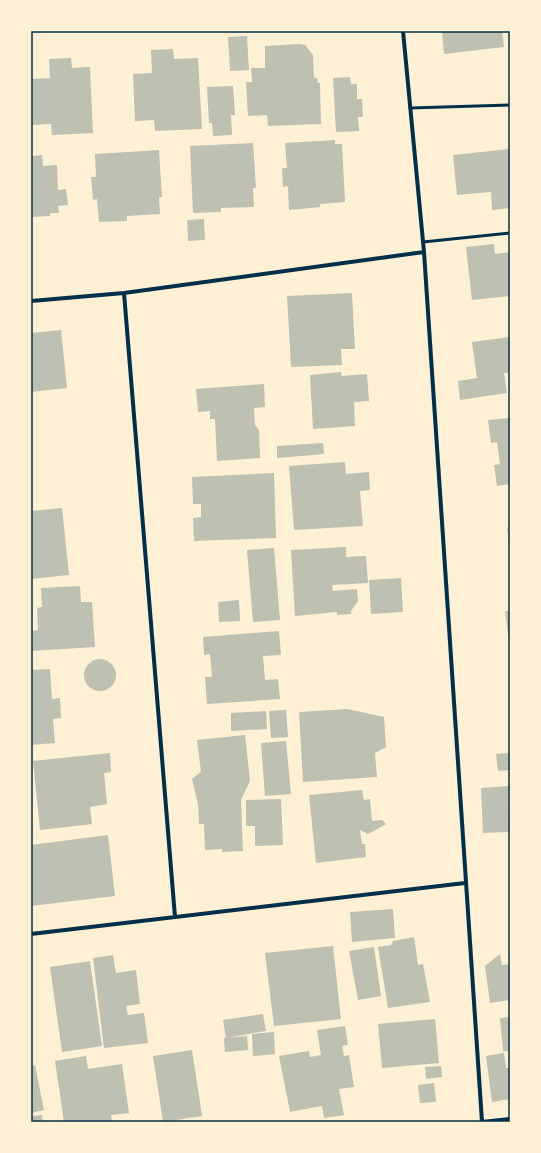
<svg xmlns="http://www.w3.org/2000/svg" width="541" height="1153" font-family="Lato,sans-serif">
<style>
.building{fill:#bec0b2}
.lines{fill:none;stroke-linecap:round;stroke-linejoin:round}
.service{stroke:#003049;stroke-width:3}
.minor{stroke:#003049;stroke-width:4}
.neatline{fill:none;stroke:#003049;stroke-width:1.5}
</style>
<rect width="100%" height="100%" fill="#fdf0d5"/>
<!-- building -->
<path class="building" d="M442,31h60l2,16 -60,7z
M247,36l2,34 -19,1 -2,-34z
M300,44l5,1 8,10 1,23h3l1,5h2l1,41 -53,2 -1,-11 -19,1 -2,-34h6l-1,-14h14v-22z
M173,49l1,10 24,-1 4,71 -47,2 -1,-11 -19,1 -2,-47 19,-1 -1,-23z
M71,58l1,10 18,-1 3,66 -41,2 -1,-11 -20,1v-46l19,-1 -1,-19z
M350,77l1,7h6v15h5l1,18h-5l1,14 -23,1 -3,-54z
M233,86l2,29h-4l1,20 -19,1 -1,-13h-3l-2,-36z
M335,140v4h7l3,58 -25,2v3l-31,3 -1,-24 -5,1 -1,-19h5l-2,-25z
M253,143l3,45h-3l1,19 -33,1v4l-28,1 -3,-67z
M510,149v59l-18,2 -1,-18 -34,3 -4,-40z
M159,150l3,47h-3l1,17 -33,2v5l-28,1 -2,-23 -4,1 -2,-23h5l-1,-23z
M42,155l1,11 14,-1 1,25 8,-1 2,16 -10,1 1,7h-9v3l-19,1v-61z
M204,219l1,21 -17,1 -1,-21z
M494,244l1,10 15,-2v44l-38,4 -6,-53z
M352,293l3,56h-14l1,16 -51,2 -4,-71z
M61,330l6,58 -36,4v-59z
M510,337v36h-6l3,20 -47,7 -2,-19 19,-3 -5,-36z
M341,372l1,4 25,-2 2,27 -15,1 1,24 -42,3 -3,-54z
M264,384l1,23 -11,1 1,17 4,5 1,28 -43,3 -2,-42h-5v-8l-12,1 -2,-23z
M510,418v66l-13,2 -3,-21 6,-1 -3,-22 -6,1 -3,-23z
M323,443l1,11 -47,4v-12z
M345,462l1,12 23,-2 1,18 -10,1 3,35 -69,4 -5,-64z
M274,473l2,65 -82,3 -1,-23 8,-1v-13h-8l-1,-27z
M62,508l7,67 -38,4v-68z
M510,527v15h-1l-2,-14z
M346,547v10l20,-1 2,27 -36,2 1,6 24,-2 1,12 -7,10v3l-14,1v-3l-42,4 -4,-66z
M274,548l6,72 -27,2 -6,-72z
M401,578l2,34 -32,2 -2,-34z
M80,586l1,16h11l3,45 -64,4v-20l7,-1 -1,-22 5,-1 -1,-19z
M239,600l1,21 -21,1 -1,-20z
M505,611h5v23h-2z
M279,631l2,24 -18,1 2,24 13,-1 2,20 -73,5 -2,-27h7l-2,-23 -6,1 -1,-18z
M84 675a16 16 0 1 1 32 0a16 16 0 1 1-32 0Z
M50,669l2,30 8,-1 1,20 -8,1 2,24 -24,2v-75z
M347,709l37,8 2,30 -11,6 2,24 -74,5 -4,-70z
M286,710l2,27 -17,1 -2,-27z
M266,711l1,18 -36,2v-18z
M245,735l5,46 -9,19 2,51 -21,1v-3l-17,1 -1,-26h-5l-1,-20 -6,-25 9,-7 -4,-32z
M286,741l5,53 -26,2 -4,-53z
M110,753l1,19 -7,1 3,31 -17,3 2,17 -52,6 -7,-69z
M510,753v17l-12,1 -2,-17z
M510,786v9h-2l1,37 -26,1 -2,-45z
M362,790l2,10 6,-1 2,22 10,-1 4,4 -18,10 -8,-4 2,14h3l1,13 -50,6 -7,-68z
M281,799l2,46 -28,1v-20h-9v-26z
M108,835l7,61 -84,10v-61z
M393,909l2,29 -43,4 -2,-30z
M414,937l4,28 5,-1 7,38 -42,6 -10,-61 13,-2 2,-4z
M333,946l8,73 -67,7 -9,-73z
M374,947l7,49 -23,4 -9,-49z
M500,954l2,11 8,-1v36l-20,3 -5,-37z
M113,955l3,18 20,-3 4,34 -14,2 2,9 16,-2 4,30 -44,5 -11,-90z
M90,961l12,85 -40,6 -12,-85z
M263,1014l3,17 -40,7 -3,-18z
M510,1017v34h-7l-3,-33z
M435,1019l4,44 -57,5 -4,-44z
M345,1026l3,19 -6,1 2,10 5,-1 5,32 -15,2 5,26 -20,3 -2,-12 -32,6 -11,-56 30,-5 1,6 11,-2 -4,-25z
M274,1032l1,22 -22,2 -1,-22z
M247,1036l1,14 -23,2 -1,-14z
M192,1050l10,66 -39,6 -10,-66z
M504,1053l2,15h4v31l-18,3 -6,-46z
M86,1056l2,13 34,-5 7,49 -18,2 1,7h-48l-9,-61z
M35,1065l9,45 -13,3v-47z
M441,1066l1,11 -16,2 -1,-12z
M434,1083l2,19 -16,1 -2,-18z
M42,1115l1,7h-12v-6z"/>
<g class="lines">
<!-- service -->
<path class="service" d="M410,108l100,-3
M423,242l87,-9"/>
<!-- minor -->
<path class="minor" d="M403,31l21,221 58,870
M124,293l51,624
M31,301l93,-8 300,-41
M31,934l434,-51
M482,1122l28,-3"/>
</g>
<!-- border -->
<rect width="541" height="1153" fill="none" stroke="#fdf0d5" stroke-width="64"/>
<rect x="32" y="32" width="477" height="1089" class="neatline"/>
</svg>
